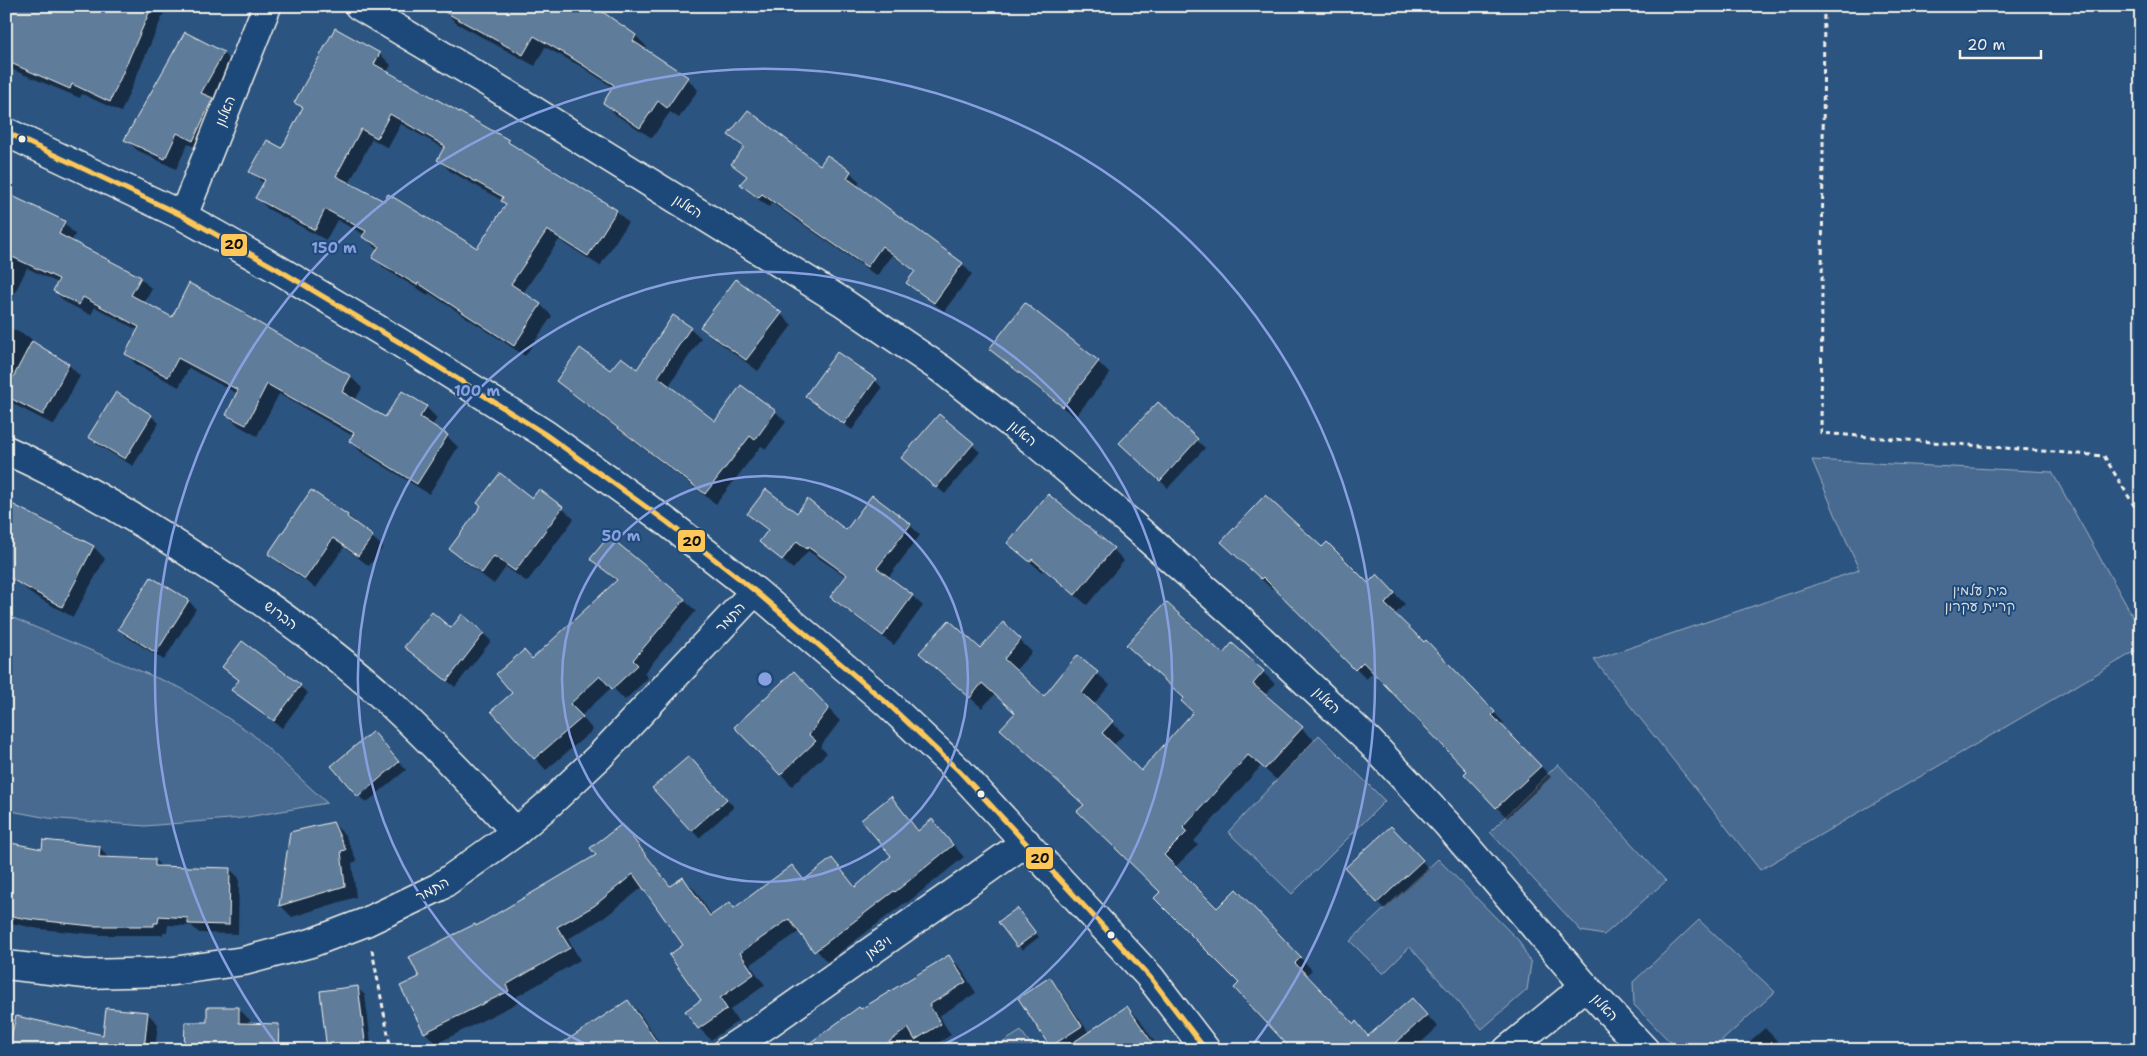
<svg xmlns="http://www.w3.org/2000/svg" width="2147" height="1056" font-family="'Shantell Sans','Playpen Sans Hebrew',sans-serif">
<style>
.green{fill:#496b90;stroke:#9eaebc}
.shadow{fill:#0007;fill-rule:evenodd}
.building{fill:#5e7b9a;stroke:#f4f1e8;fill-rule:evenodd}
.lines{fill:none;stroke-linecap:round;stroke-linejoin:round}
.minor-casing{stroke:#f4f1e8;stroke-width:31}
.path{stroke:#f4f1e8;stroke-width:3;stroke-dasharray:5 4;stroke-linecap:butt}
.minor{stroke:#1f4a7a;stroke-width:28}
.bus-1-casing{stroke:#1f4a7a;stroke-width:9}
.bus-1{stroke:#fdc75a;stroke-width:5}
.ring{fill:none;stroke:#88a0e0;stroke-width:2.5}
.bus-dot{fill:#f4f1e8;stroke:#1f4a7a;stroke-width:2}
.labels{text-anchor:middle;stroke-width:4;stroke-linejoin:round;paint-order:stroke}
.street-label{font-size:14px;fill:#f4f1e8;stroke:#1f4a7a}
.park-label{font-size:14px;fill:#dadddb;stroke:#1f4a7a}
.centre{fill:#88a0e0;stroke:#1f4a7a;stroke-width:2.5}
.ring-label{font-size:15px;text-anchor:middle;font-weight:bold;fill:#88a0e0;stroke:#1f4a7a;stroke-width:4;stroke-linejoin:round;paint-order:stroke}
.line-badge{stroke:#1f4a7a;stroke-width:2}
.pale-badge-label{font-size:14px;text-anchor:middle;font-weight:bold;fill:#111}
</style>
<rect width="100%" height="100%" fill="#2c5481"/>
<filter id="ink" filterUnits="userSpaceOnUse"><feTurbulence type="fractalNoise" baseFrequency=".02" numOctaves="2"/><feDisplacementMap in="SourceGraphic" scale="10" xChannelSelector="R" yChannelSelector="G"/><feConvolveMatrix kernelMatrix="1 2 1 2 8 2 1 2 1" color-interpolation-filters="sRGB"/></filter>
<g filter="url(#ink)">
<!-- green -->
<path class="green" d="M1812,460l240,12 89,159v17l-381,222 -166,-210 265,-90z
M6,615l175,73 70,45 76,70 -85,15 -97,8 -97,-8 -42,-8z
M1319,735l66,66 -93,93 -64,-62z
M1558,764l108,117 -62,54 -23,-4 -91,-99z
M1438,859l81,82 12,22 -4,27 -45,39 -72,-82 -27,27 -33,-33z
M1699,920l76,72 -63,58h-34l-44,-45 -1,-23z
M1021,1031l14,19h-44z"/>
<!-- shadow -->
<path class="shadow" d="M6,6h161l-46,106 -39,-18 -2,4 -74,-31z
M445,11l191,25 11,11 -2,3 42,28 11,12 -19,28 -9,-6 -18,26 -36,-23 -12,-12 10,-15 -32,-21 -37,-20 -10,19 -79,-43z
M336,30l44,24 11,11 -4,7 122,69 6,7 101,63 12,11 -28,44 -41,-26 -36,53 18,12 11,11 -27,40 -96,-63 -1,2 -43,-26 -12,-12 5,-7 -14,-13 1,-2 -28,-15 -11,20 -58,-31 -11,-11 7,-14 -13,-12 32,-22 20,-41 -7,-7zM401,124l44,25 -6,11 11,11 53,30 4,4 -29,44 -129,-65 23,-45 16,9z
M223,53l11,11 -20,37 9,9 -19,41 -16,-7 -12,25 -39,-19 -11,-11z
M730,135l90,32 8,-11 22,16 10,10 -3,5 105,77 10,10 -28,37 -26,-19 -10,-9 8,-11 -24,-17 -15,21 -105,-73 -3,4 -18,-13 -9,-10 5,-7 -14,-13 11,-15z
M6,201l58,22 11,11 -4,8 69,36 12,11 -8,14 29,15 17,-33 56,29 7,7 98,56 11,11 -7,12 31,19 40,-12 11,11 -5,8 15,10 11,11 -29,47 -68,-42 -11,-11 3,-5 -74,-42 -22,42 -18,-10 -12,-11 11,-21 -49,-26 -10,19 -42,-22 -11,-11 13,-23 -44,-24 -4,8 -26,-13 -11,-11 4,-8 -31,-15 -21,43z
M1026,305l72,57 12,12 -35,43 -73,-57 -11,-11z
M781,314l11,11 -34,46 -45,-33 -11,-11z
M6,326l23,11 9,9 31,19 11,11 -26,49 -37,-19 -11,-9z
M690,328l11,10 -33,49 47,36 60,-12 11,11 -20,27 -5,-3 -45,58 -148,-113 -10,-10 52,-9 27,-2z
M875,380l7,8 -30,42 -45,-34z
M1158,404l47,44 -37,40 -39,-37z
M939,415l41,37 -35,42 -35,-29z
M151,416l8,7 -26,43 -35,-21 -8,-8z
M312,492l36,24 35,31 -14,19 -25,-19 -28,41 -36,-24 -10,-10z
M533,499l29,9 12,11 -47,63 -21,-15 -12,17 -32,-24 -11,-12z
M6,502l88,45 11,12 -32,58 -42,-23 -9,-9 -16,-7z
M749,514l48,1 49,17 64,-7 10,10 -32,43 24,18 11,10 -29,39 -52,-38 -10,-10 15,-20 -39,-26 -15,18 -32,-27 8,-10z
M1009,543l104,6 11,12 -37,44 -43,-36 -2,3z
M1322,549l46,36 9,-9 28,28 -11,11 30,29 12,8 68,71 -2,3 49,51 -44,41 -42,-44 3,-3 -94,-99 -8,7 -92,-93 -2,3 -39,-36z
M592,559l92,41 12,11 -52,62 4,5 -23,22 -13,-13 -31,29 12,14 -47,40 -11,-12 -21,-65 18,-33 85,-78z
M151,578l38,23 7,8 -32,51 -37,-23 -8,-8z
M1003,624l29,28 -17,19 29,26 34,-41 32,29 -17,20 31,29 -11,12 28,27 53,-61 29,-57 40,17 12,12 -10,11 49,45 -37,40 -16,-14 -67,75 4,4 -23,22 42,43 31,-7 64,67 -6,5 48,50 2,-2 14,14 53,-25 15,15 -25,23h-90l-82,-67 -156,-178 -69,-92 -21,-19 -13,14 -49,-43 47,-15z
M483,633l8,8 -36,46 -49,-40z
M242,642l66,51 -26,35 -49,-38 7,-9 -17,-14z
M805,684l35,37 -20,26 7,6 -35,33 -11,-12z
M380,740l26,30 -40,33 -7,-7z
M696,765l38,42 -35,31 -7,-8z
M890,798l29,33 13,-10 32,36 -57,46 -1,-1 -79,60 -27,-31 -50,34 15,20 -35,25 8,11 -27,19 -12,-12 -12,-17 15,-10 -18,-55 -41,-59 -38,30 -37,22 12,21 -64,37 3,5 -83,42 -11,-12 -4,-54 55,-50 122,-72 24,-30 11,11 38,50 12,-8 12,11 17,26 18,-12 5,5 57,-42 13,14 27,-22 24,28 37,-31z
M333,823l12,12 12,26 -5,2 4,34 -64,20 -11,-11 10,-73z
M1398,835l31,34 -44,40 -7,-7z
M6,843l37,8 57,-4 9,12 46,1 7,7 68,2 9,9 -1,56 -39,-1 -7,-7 -24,-1 -1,7h-4v3h-61l-63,-6 -33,-7z
M1020,913l19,24 -17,13 -22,-28z
M949,956l11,11 16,26 -37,23 12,19 -24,15h-118l53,-39z
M1050,979l7,7 32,47 38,-26 12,12 21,31h-105l-4,-4z
M357,988l8,7 7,55h-5l-7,-56h-3z
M628,1001l10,10 26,39h-109z
M239,1009l11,11v4h-42z
M148,1014l10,10 -3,26h-149v-31l98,18z
M1765,1028l21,22h-46z
M528,1044l6,6h-20z"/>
<!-- building -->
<path class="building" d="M6,6h146l-42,96 -38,-18 -2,5 -64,-28z
M434,6h160l42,29 -3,6 55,36 -21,31 -9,-7 -18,27 -37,-25 11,-18 -45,-29 -35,-20 -11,19z
M335,28l45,25 -6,11 135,76 -1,2 109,68 -29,46 -41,-26 -36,54 30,20 -27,42 -96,-63 -1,2 -45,-27 7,-12 -17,-9 4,-6 -41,-22 -10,21 -60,-32 10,-18 -16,-8 18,-32 15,8 21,-41 -9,-4zM390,114l55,32 -8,14 66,37 -2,4 5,3 -29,44 -89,-54 -4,7 -48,-25 25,-47 16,9z
M185,32l39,20 -23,41 12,5 -20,43 -16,-8 -12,26 -41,-19z
M748,110l72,55 7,-10 24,16 -4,7 116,85 -29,40 -28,-20 9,-12 -33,-25 -15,21 -105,-73 -4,4 -18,-14 7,-8 -16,-12 13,-17 -16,-12z
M6,193l59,28 -6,13 82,43 -10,18 41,22 17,-34 57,30 -1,2 106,61 -9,16 43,25 17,-26 25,15 -7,11 28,18 -31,49 -68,-43 5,-8 -87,-49 -21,41 -20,-10 12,-25 -60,-32 -10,19 -43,-23 14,-27 -56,-30 -4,8 -26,-14 6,-12 -53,-25z
M736,279l46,34 -36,47 -46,-33z
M1025,303l74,58 -36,46 -74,-58z
M673,315l18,12 -33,50 57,44 26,-36 35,26 -21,29 -5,-4 -45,58 -149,-113 24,-33 30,22 11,-13 16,12z
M32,341l37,23 -26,51 -37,-19v-5z
M837,352l39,27 -32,45 -39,-28z
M116,392l36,23 -27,44 -37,-22z
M1158,402l40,37 -38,42 -41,-38z
M939,414l35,29 -38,45 -35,-30z
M500,473l32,25 7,-9 24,18 -48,64 -21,-15 -12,17 -33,-24 32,-43 -4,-3z
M766,489l31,24 10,-14 39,31 26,-35 39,29 -34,44 36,27 -30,41 -53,-39 17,-22 -39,-28 -1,2 -10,-8 -15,19 -23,-18 9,-12 -21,-16z
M311,490l37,25 -1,2 26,19 -15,20 -25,-18 -28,41 -37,-25z
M1048,494l66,54 -39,47 -43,-36 -2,3 -23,-19z
M1265,495l57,52 5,-5 41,41 9,-9 18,19 -10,11 39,38 2,-2 69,72 -3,3 49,51 -45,42 -32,-34 3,-3 -104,-109 -8,8 -92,-93 -2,2 -40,-37z
M6,501l88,45 -32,61 -56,-31z
M609,536l76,63 -52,61 5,5 -26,24 -12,-13 -30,28 13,13 -49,42 -43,-48 21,-18 -16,-19 28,-24 8,9 85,-79 -27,-21z
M151,577l38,23 -33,53 -38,-24z
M1166,602l57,52 9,-11 32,28 -11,13 50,43 -38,42 -17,-14 -65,73 4,4 -23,23 53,53 19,-19 65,68 -6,6 59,61 2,-3 12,15 44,-38 15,17 -39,35h-96l-58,-62 5,-5 -85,-85 6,-6 -83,-81 7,-6 -84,-76 15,-16 -33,-30 -12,15 -51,-45 30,-33 31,28 23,-26 18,17 -17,20 40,37 33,-41 21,17 -16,21 31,28 -11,12 39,38 52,-59 -12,-11 3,-3 -58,-53z
M432,612l19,16 11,-14 22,19 -37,48 -43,-34z
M242,641l59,44 -27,36 -43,-31 8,-10 -17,-13z
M794,671l35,37 -20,27 7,6 -36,34 -46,-48z
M373,731l26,31 -41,35 -27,-31z
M689,756l38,43 -36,32 -39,-43z
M891,796l27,35 14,-12 21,26 -58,47 -1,-1 -80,61 -25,-33 -49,34 14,21 -34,24 7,11 -29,20 -13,-18 16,-11 -32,-45 14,-10 -50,-71 -39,32 -37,21 13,21 -64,37 3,6 -85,42 -24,-47 19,-9 -10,-20 66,-33 1,2 120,-71 -6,-7 32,-24 48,62 13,-9 27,39 20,-14 4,6 58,-43 12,15 28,-22 23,29 36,-31 -30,-36z
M333,822l13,28 -5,1 4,35 -66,20 11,-74z
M1391,826l32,34 -46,43 -32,-35z
M43,840l57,6 -1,11 56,2v7l75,2 -1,57 -41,-1v-6l-29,-2 -1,7h-4v3h-62l-64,-7 -22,-4v-73l36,7z
M1017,908l19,25 -19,14 -19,-25z
M949,955l17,27 -37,23 12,19 -26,16 -7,-12 -30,22h-78l59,-43 2,2z
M1050,977l32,49 -32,21 -32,-49z
M358,986l8,64h-39l-7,-59z
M628,1000l34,50h-110z
M1127,1006l30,44h-95z
M207,1007h32v16l40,1 -1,26h-94l1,-28h22z
M106,1008l42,4 -4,38h-136l8,-34 87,19z"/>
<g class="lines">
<defs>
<path id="minor" d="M359,6l130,77 352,218 100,68 92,72 95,80 109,96 133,125 77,82 138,162 60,64
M6,132l177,84 96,54 120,72 146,92 122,88 88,69 132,112 73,69 190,205 56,73
M183,216l84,-210
M6,450c69,31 134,70 197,112 66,43 131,89 189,143 44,41 84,84 124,127
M6,965l79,9 81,-2 78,-11 67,-18 55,-21 73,-35 77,-55 34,-29 50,-47 155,-165
M728,1050l41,-27 257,-181
M1507,1050l78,-64"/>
</defs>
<!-- minor casing -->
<use href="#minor" class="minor-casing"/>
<!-- path -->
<path class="path" d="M1824,6l-3,427 283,23 37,61
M372,950l19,100"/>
<!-- minor -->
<use href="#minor" class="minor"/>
<defs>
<path id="bus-1" d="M6,132l177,84 96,54 120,72 146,92 122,88 88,69 132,112 73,69 190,205 56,73"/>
</defs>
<!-- bus-1 casing -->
<use href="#bus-1" class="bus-1-casing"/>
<!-- bus-1 -->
<use href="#bus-1" class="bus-1"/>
</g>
</g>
<!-- distance rings -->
<g class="ring">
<circle cx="765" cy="679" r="203"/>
<path d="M596 1049A407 407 0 1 1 934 1049"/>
<path d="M278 1046A610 610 0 1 1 1252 1046"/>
</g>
<!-- markers -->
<g class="bus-dot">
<circle cx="22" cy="139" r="4.5"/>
<circle cx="981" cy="794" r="4.5"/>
<circle cx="1111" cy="935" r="4.5"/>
</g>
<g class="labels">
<!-- street labels -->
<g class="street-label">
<text transform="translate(225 111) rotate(-68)" y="5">האלון</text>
<text transform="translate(688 206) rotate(32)" y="5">האלון</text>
<text transform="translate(1023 433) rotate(39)" y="5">האלון</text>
<text transform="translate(281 615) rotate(37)" y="5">הברוש</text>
<text transform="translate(730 617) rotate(-47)" y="5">התמר</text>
<text transform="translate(1327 700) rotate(44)" y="5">האלון</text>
<text transform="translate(432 889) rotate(-29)" y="5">התמר</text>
<text transform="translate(878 947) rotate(-35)" y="5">ויצמן</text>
<text transform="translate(1605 1007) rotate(47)" y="5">האלון</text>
</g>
<!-- park labels -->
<g class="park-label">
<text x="1980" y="595">בית עלמין<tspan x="1980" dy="16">קריית עקרון</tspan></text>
</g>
</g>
<circle cx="765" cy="679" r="8" class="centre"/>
<g class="ring-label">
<text x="334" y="253">150 m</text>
<text x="477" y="396">100 m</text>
<text x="621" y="541">50 m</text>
</g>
<g class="line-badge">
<rect x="220" y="233" width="28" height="24" rx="5" fill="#fdc75a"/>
<rect x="677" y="529" width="29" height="24" rx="5" fill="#fdc75a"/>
<rect x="1025" y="846" width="29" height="24" rx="5" fill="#fdc75a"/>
</g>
<g class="pale-badge-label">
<text x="234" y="249">20</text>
<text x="692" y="546">20</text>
<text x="1040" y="863">20</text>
</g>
<!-- margin -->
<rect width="2147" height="1056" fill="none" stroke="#1f4a7a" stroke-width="25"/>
<rect x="12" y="12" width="2122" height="1031" fill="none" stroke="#f4f1e8" stroke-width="2" filter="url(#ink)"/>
<!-- scale -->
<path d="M1960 50v8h81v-8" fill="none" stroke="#f4f1e8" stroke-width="2.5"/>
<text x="1967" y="50" font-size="15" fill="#f4f1e8" stroke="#1f4a7a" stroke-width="4" paint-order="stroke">20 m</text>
</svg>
